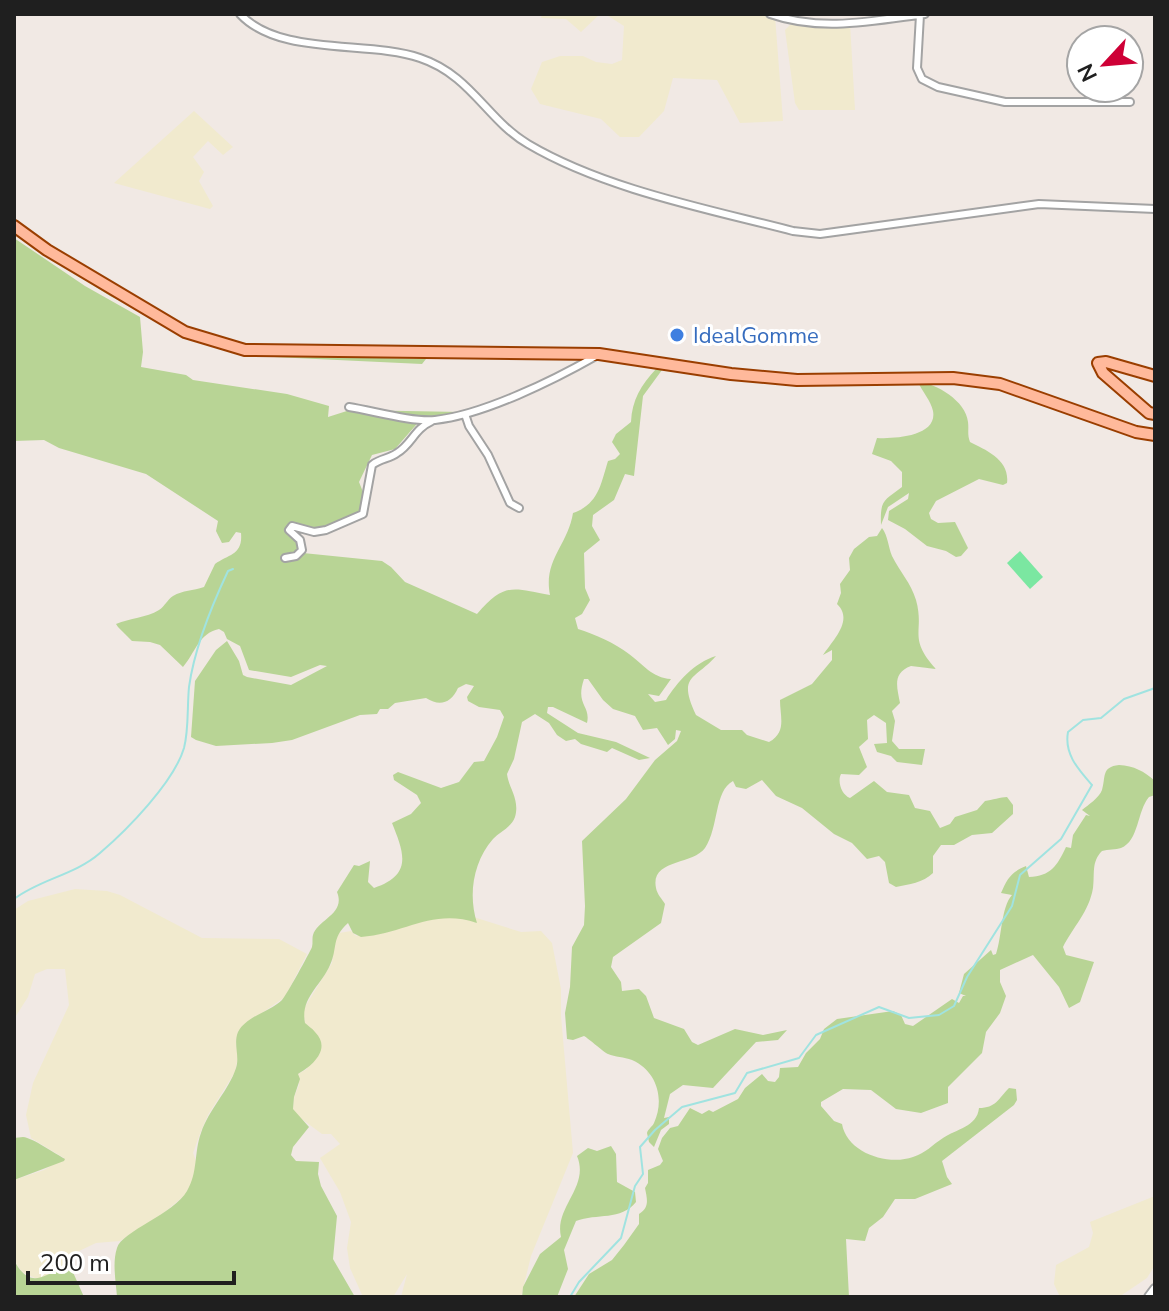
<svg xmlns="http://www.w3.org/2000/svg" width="1169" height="1311" font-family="'Nunito Sans',sans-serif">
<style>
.farmland{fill:#f1eace}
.forest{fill:#b8d495}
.pitch{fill:#7be7a1}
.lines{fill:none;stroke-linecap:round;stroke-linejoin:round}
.stream{stroke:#a0e3e0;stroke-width:2}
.minor-casing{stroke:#a3a3a3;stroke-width:10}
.tertiary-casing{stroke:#a3a3a3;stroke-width:12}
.primary-casing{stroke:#9a3e00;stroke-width:14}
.minor{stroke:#fff;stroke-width:6}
.tertiary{stroke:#fff;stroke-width:8}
.primary{stroke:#ffb99b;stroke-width:10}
.shop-dot{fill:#3f7fe0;stroke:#fff;stroke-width:3}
.labels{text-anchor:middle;stroke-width:6;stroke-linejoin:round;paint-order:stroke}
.shop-label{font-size:22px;fill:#366cbe;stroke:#fff;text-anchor:start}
</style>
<rect width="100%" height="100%" fill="#f1e9e4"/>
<!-- farmland -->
<path class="farmland" d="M542,14h58l-19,18 -15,-13 -25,-1z
M605,14l170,2 8,105 -43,2 -23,-43 -44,-2 -9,33 -25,26h-19l-19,-18 -61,-15 -9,-15 11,-27 18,-6h23l13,6 16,2 10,-4 2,-34z
M793,22l57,1 5,87h-56l-4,-7 -10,-73z
M194,111l39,36 -10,8 -15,-14 -15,16 11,15 -5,9 14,25 -3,3 -96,-26z
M75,889l32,2 13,4 82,43 77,1 28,15 -22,43 -39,27 -8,8 -2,11 2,14 -3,15 -27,43 -7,16 -8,22 3,8 -2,19 -9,15 -25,21 -40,25 -24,2 -17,8 -13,16 -21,11h-10l-13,-6 -8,-12v-80l30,-10 20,-12 -33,-20 -5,-23 7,-32 36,-78 -4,-36h-18l-12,5 -7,23 -14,22v-109l14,-9z
M464,914l57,18 20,-1 11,12 9,46v27l12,137 -42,103 -10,41h-120l6,-23 -14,23h-30l-13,-29 -3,-20 4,-26 -11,-30 -20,-34 20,-14 -9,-10h-9l-27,-20 -2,-5 1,-12 5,-12 -1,-11 9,-5 1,-41 -3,-5 -2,-13 29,-47 2,-18 5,-12 12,-2 5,5 75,-19z
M1155,1196v69l-8,13 -28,19h-59l-6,-13 2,-19 33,-18 4,-14 -3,-11z"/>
<!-- forest -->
<path class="forest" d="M14,231c63,43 146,102 222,117 47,9 98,6 147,6v4l43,1 -4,5 -148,-7 -64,-13 -100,-48 -96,-62z
M14,238l71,48 55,31 3,35 -2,15 45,8 7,5 94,14 42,12 -1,11 22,-7 112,2 -21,6h-19l-27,31 -23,6 -13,27 4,10 -4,22 -42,16 -22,-5 -4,7 10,7 2,14 79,8 9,6 14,15 72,32c28,-32 35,-26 73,-19 -7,-35 18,-50 23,-82 26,-9 28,-30 35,-52l7,-2 5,-5 -8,-12 4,-8 15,-12c1,-22 10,-37 25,-53l6,1 -19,26 -9,80 -9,-2 -11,26 -21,15 -1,11 8,14 -16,13 1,35 5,12 -8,14 -7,4 3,11c16,5 37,14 51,25 14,10 23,24 42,25l-12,17 -11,-2 7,8 11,-2c11,-18 29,-38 50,-44 -21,24 -39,19 -20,59l25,15h21l5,5 22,7c18,-10 11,-25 11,-42l32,-16 20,-24v-10l-9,5c10,-15 31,-35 14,-51l4,-11 -1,-9 10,-14 -1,-12 5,-9 15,-12 8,-1 5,-8c6,8 6,18 10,28 8,16 19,27 24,44 9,32 -9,37 20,69l-25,-3c-19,7 -14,21 -11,37l-8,8 3,10 -3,20 7,8h26l-3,16 -25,-3 -6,-6 -14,-4 -3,-8 13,-1 -1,-20 -12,-8 -7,5 1,19 -9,8 8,20 -8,8 -18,-1c-4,8 1,21 9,24l24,-17 13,11 22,3 6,13 15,3 10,17 10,-4 5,-7 22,-7 8,-9c7,-1 16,-4 22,-4l6,8v9l-21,19 -20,2 -18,10h-13l-8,11v17c-10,10 -24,11 -37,14l-7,-4 -4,-21 -6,-6 -12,3 -15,-16 -18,-9 -32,-26 -26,-12 -14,-16 -16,9 -10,-2 -3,-6c-19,10 -14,46 -28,67 -12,17 -55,11 -49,40 1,6 6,11 9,16l-4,19 -48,34 -2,10 10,15 1,9 17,-2 7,7 8,22 30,11 8,13 6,3 37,-16 28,6 24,-5 -9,10 -22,2 -43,46 -30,-3 -13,9 -6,24 5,-1v7l-8,6 -7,17 -5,-5 -2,-9c1,-4 5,-6 7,-10 11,-24 3,-52 -22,-63 -8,-3 -17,-3 -24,-6 -2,0 -20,-16 -24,-18l-11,4 -6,-1 -2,-26 5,-26 2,-40 12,-22 1,-19 -3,-65 44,-42 29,-39 22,-19 4,-10 -5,-1 -1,9 -7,6 -11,-17 -14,2 -8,-14 -22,-7 -10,-9 -15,-21h-4c-9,26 7,26 3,44l-34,-16h-5l-1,6 31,20 38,9 34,16 -11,2 -27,-12 -5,4 -26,-8 -6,-5 -9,2 -9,-6 -8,-12 -14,-9 -13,8 -8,37 -7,15c2,15 13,25 8,43 -4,11 -15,14 -22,22 -20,23 -25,56 -16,84 -45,-15 -72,11 -116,14l-8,-4 -5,-10c-17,15 -10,25 -18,42 -9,21 -30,33 -25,58 3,3 7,5 10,9 17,17 -3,34 -17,42l2,5 -6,18 -1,12 16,18 -16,20 -2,8 5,6 23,1 -1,12 3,12 16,30 -4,43 22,38h-238c-1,-15 -5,-34 0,-49 5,-17 57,-34 70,-57 11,-18 7,-39 14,-58 8,-24 28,-43 35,-65 4,-12 -3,-24 2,-36 8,-16 32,-20 44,-32 4,-4 28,-48 30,-53 1,-4 0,-9 1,-12 5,-16 33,-21 24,-43l17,-27 5,1 11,-5 -2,21 6,6c39,-13 30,-35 18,-65l19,-9 10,-11 -4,-8 -23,-15 -1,-5 5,-3 43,16 18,-6 15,-20 10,-1 13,-24 7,-20 -4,-7 -21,-3 -11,-6 -1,-4 7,-11 -8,-2 -8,4c-7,15 -18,19 -32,10l-31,5 -7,6h-8l-3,5 -17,1 -68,25 -20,3 -56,3 -20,-6 -5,-3 4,-56 21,-31 11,-9 12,20 4,14 4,2 44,8 36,-19 -7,-1 -29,12 -42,-7 -9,-24 -13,-7 -3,-7 -5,-3c-20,4 -24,24 -36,38l-23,-22 -10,-3 -18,-1 -14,-14 -2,-3c14,-6 30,-6 43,-14 6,-4 8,-10 14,-14 10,-6 20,-5 31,-9l11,-23c14,-10 28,-9 26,-31l-5,-1 -7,10 -7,1 -6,-12 2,-10 -72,-47 -87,-26 -15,-8 -30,1z
M918,382c18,1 48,19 50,40 1,8 -1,12 2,20 16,8 40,18 37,41l-4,2 -24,-6 -43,22 -7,12 2,6 7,4 17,-1 13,26 -7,8 -5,1 -10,-6 -19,-5 -22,-17 -17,-9 1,-9 19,-12 1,-6 -21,14 -7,18c-1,-26 3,-24 21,-38v-15l-11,-11 -19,-7 5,-16c16,1 61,-1 56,-27 -2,-10 -11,-20 -15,-29z
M1119,765c15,1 25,6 36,16v14l-6,2c-12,14 -10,44 -28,51 -5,2 -13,1 -19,3 -11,11 -7,23 -9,37 -4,24 -20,39 -30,59l3,8 28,7 -14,40 -11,6 -10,-21 -26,-32 -33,15v12l6,14 -6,17 -14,19 -4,21 -34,34v16l-27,10 -25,-4 -25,-19 -28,-1 -22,13v4l13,15 8,3c5,29 46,42 71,33 13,-4 19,-12 30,-19 13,-9 34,-11 36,-30 17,0 19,-9 30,-20l7,1 1,11 -3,5 -72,56 5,16 5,7 -37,15h-20l-12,18 -14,11 -4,13 -19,-2 3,58h-275l15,-23 23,-14 12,-15 15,-21v-10c11,-7 8,-15 6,-26l3,-5v-13l12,-5 3,-4 -5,-12 4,-11 8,-10 8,-2 12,-18 12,6 7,-4 4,2 25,-13 7,-11 17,-14 6,7 7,1 4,-5 1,-9 18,-1 8,-14 14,-14 4,-10 13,-10 56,-8 8,4 4,9 8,2 39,-27 7,4 4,-7h3l-7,-3 5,-19 27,-24 2,5 3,-1c6,-17 5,-47 16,-59l-11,-2c6,-14 10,-21 25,-27l3,11c22,-1 28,-11 37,-30l5,1 2,-13 13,-20 4,1 -8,-6c6,-5 17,-12 20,-20 4,-13 -1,-23 17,-25z
M23,1137c10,1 31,16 42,22l-1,2 -50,19v-42z
M611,1146l5,8 1,28 18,10 1,10c-15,19 -39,11 -60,19l-12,29 4,19 -11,28h-35l1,-10 17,-33 21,-17c-7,-30 29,-50 16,-81l11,-8 9,3z
M14,1260c20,39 38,2 58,10l12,27h-70z"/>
<!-- pitch -->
<path class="pitch" d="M1020,551l23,26 -13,12 -23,-26z"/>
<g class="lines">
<!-- stream -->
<path class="stream" d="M14,899c26,-20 61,-24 86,-46 27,-23 74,-71 84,-105 5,-19 3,-41 5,-61 5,-36 23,-82 39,-116l5,-2
M570,1297l9,-15 42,-44 14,-52 8,-12 -3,-27 15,-17 27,-23 53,-14 12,-20 52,-15 17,-23 63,-28 30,11 30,-3 15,-9 13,-29 45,-71 8,-31 41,-36 31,-54c-14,-16 -28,-31 -24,-53l15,-12 18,-2 23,-19 31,-11"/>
<defs>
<path id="minor" d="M240,14c40,43 129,26 180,44 51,17 67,62 108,86 76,45 180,65 265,87l27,3 219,-30 116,5
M770,14c51,18 102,7 155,0
M920,15l-3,53 5,11 16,8 67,15h125
M349,407c25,4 62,15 86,13 48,-5 119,-40 161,-64
M465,414l4,12 19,29 22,48 9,5
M285,558l11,-2 6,-6 -2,-10 -11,-10 3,-4 22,6 12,-2 37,-16 9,-49c9,-7 17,-6 25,-12 15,-9 17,-24 35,-32"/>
<path id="tertiary" d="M1149,1297l6,-8"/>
<path id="primary" d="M14,226l33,24 138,82 60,18 354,4 132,20 66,6 156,-2 47,6 136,48 19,3
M1155,376l-49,-14 -8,1 5,10 46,40 6,1"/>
</defs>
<!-- minor casing -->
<use href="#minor" class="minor-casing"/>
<!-- tertiary casing -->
<use href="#tertiary" class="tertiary-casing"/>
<!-- primary casing -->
<use href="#primary" class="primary-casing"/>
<!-- minor -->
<use href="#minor" class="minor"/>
<!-- tertiary -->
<use href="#tertiary" class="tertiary"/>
<!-- primary -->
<use href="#primary" class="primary"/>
</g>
<!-- markers -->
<circle class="shop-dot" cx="677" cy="335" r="8"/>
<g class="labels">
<!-- shop labels -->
<g class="shop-label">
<text x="693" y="343">IdealGomme</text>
</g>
</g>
<!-- border -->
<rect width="1169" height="1311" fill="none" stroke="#1f1f1f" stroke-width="32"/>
<!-- north arrow -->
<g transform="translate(1105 64) rotate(244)"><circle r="38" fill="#ffffff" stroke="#a5a5a5" stroke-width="2"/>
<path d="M0-6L14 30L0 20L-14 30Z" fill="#ce0036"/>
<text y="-12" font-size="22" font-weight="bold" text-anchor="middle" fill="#1f1f1f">N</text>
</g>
<!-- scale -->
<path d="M28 1271v12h206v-12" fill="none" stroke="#1f1f1f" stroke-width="4"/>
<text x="40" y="1271" font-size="24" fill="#1f1f1f" stroke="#ffffff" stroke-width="6" paint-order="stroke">200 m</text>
</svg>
